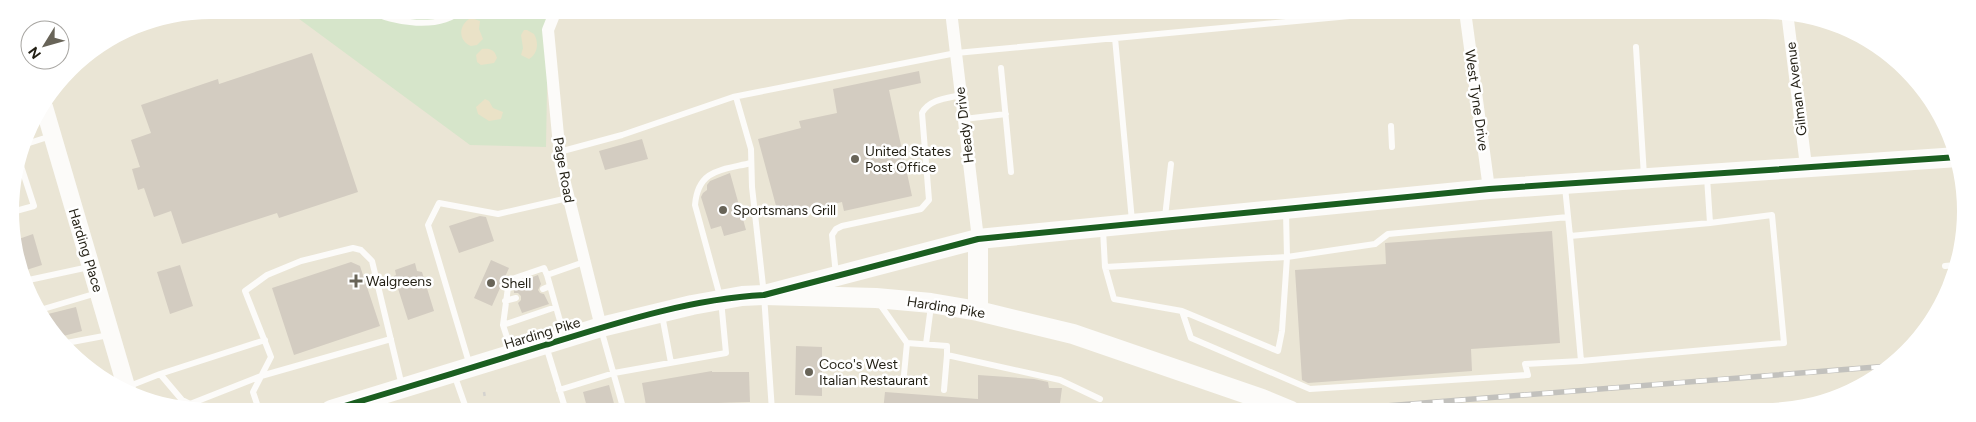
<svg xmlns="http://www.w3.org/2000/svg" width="1976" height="422" font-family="Figtree,sans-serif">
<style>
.green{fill:#d6e5ca}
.sand{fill:#eae2c7}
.building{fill:#d3ccc1}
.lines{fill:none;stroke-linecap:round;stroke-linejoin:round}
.path{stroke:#d4d2ce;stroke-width:2.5;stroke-dasharray:4 4;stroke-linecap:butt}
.lane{stroke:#fcfbf9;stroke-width:6}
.street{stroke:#fcfbf9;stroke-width:12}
.secondary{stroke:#fcfbf9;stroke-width:18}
.primary{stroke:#fcfbf9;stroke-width:20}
.rail-casing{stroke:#c2c1bd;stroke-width:5.5}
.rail{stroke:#fff;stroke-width:4;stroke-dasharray:11;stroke-linecap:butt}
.cycleway-casing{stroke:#fff;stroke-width:9}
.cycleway{stroke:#1b5e20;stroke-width:6}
.poi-dot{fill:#686458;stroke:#fff;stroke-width:2}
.labels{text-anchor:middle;stroke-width:5;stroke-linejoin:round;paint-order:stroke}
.street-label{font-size:14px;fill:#221f14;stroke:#fff}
.poi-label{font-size:14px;fill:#221f14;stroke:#fff;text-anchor:start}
</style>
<rect width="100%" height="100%" fill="#eae5d5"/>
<!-- green -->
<path class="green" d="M287,10h269l-8,20 -2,117 -76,-2z"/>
<!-- sand -->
<path class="sand" d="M471,18l9,3 -1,8 4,10 -6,6 -6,1c-14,-6 -12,-22 0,-28z
M524,30h3l7,4c5,8 4,20 -5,25l-8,-4 2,-7 -2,-13z
M482,49c8,-1 13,1 15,9l-3,5 -13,2 -4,-3 -1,-7z
M485,99l4,2 4,7 10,4 -2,7 -12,2 -11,-7 -2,-7z"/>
<!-- building -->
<path class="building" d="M312,53l46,139 -79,26 -2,-5 -95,31 -11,-33 -17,6 -10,-29 -6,2 -6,-21 8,-2 -9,-27 20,-7 -10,-28 77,-26 1,5z
M919,71l2,12 -32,7 23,106 -68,15 -2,-9 -63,15 -21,-78 43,-11 -2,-7 38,-8 -4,-24z
M642,139l6,20 -43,11 -6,-19z
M730,173l16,57 -22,6 -3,-10 -10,3 -10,-32 2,-4 4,-3v-5l3,-4z
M480,216l6,1 8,24 -35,12 -10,-27z
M1552,231l8,112 -89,6 1,22 -164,12 -6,-3 -7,-110 91,-6 -1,-21z
M33,234l9,31 -22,7 -4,-32z
M491,260l18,8 -17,38 -18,-8z
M351,262l9,4 20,60 -86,29 -22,-67z
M415,263l2,8 5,1 12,39 -26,9 -14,-44 2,-1 -1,-5z
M180,265l13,41 -23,8 -13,-42z
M538,275l3,9 -3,6 2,3 4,1 5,10 -27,9 -4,-10 3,-3v-4l-3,-3h-4v-9z
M76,307l6,24 -26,7 -12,-23z
M796,346l26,1v49l-27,-1z
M712,371v1h37l1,30 -32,1 1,8h-29l-1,-4 -20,4h-22l-5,-28z
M978,375l56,4 14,3 1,6h13l-3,23h-176l2,-19 93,7z
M609,385l7,26h-28l-5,-19z"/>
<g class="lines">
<!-- path -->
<path class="path" d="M484,392l1,6
M488,407l1,4"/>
<!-- lane -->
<path class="lane" d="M370,10c21,14 72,20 91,0
M1115,38l17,183
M1636,47l8,129
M1001,68l10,104
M736,97l15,52 1,38 12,108 8,116
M964,119l42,-5
M1391,126l1,21
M23,145l28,-9
M559,152l63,-17 111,-38 223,-44 447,-42
M1707,177l3,46 62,-8 12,128 -203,18 -11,-125 140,-13
M1565,187l5,49
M12,212l22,-6 -15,-46
M1165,217l6,-53
M1568,217l-180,17 -13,10 -88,13 -5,74 -4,20 -96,-40 9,27 119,51 218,-14 -3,-11 56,-3
M1103,230l2,37 182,-10 -1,-45
M1945,266l11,-1
M1105,267l9,32 68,12
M836,275l-4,-40 4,-6 6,-3 79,-17 8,-9 -7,-87c7,-14 26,-15 39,-18
M24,281l65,-14
M543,289l7,-3
M505,301l11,-3
M879,303l28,40
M556,307l8,28
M40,310l57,-17
M662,315l9,48
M503,325l53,-18 -9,-32
M601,329l23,82
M61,344l48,-9
M926,344l5,-38
M546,346l20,65
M512,353l-9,-28 6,-45 35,-12 3,7 37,-13
M470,366l-42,-141 11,-22 59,11 70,-16
M160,374l105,-34
M454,374l13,37
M903,385l4,-42 40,3v9l113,25 40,19
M127,387l33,-13 22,26 8,4 71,-28 130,-37
M559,390l55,-17 112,-20 -5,-53 -26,-95c3,-36 27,-35 56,-42
M944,390l3,-35
M259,410l-6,-18 18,-35 -26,-66 22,-16 34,-14 52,-13 8,2 11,11 30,125"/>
<!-- street -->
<path class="street" d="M556,10l-8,20 13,137 40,160
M951,11l27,228
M1465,11l24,178
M1787,12l19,154"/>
<!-- secondary -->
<path class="secondary" d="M44,107l84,286"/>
<!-- primary -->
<path class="primary" d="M764,295l214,-56 511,-50 469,-32
M978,311v-72
M331,410l270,-83 91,-22 50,-9 22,-1 112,3 55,5 47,8 95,23 189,65 29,12"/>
<defs>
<path id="rail" d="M1323,411l566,-45"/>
</defs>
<!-- rail casing -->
<use href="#rail" class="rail-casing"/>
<!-- rail -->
<use href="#rail" class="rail"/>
<defs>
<path id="cycleway" d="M331,410c71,-21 143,-43 214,-65 71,-22 144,-46 219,-50l214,-56 511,-50 469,-32"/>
</defs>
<!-- cycleway casing -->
<use href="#cycleway" class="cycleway-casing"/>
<!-- cycleway -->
<use href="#cycleway" class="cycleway"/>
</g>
<!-- markers -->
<g class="poi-dot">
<circle cx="855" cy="159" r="5"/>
<circle cx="723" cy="210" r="5"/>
<path d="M353.5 273.5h5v5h5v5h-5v5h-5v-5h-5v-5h5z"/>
<circle cx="491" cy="283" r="5"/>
<circle cx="809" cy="372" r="5"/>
</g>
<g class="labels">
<!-- street labels -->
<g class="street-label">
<text transform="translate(1796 89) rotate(-97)" y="5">Gilman Avenue</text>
<text transform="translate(1477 100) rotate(82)" y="5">West Tyne Drive</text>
<text transform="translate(964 125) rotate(-97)" y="5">Heady Drive</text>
<text transform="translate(564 170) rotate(80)" y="5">Page Road</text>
<text transform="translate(86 250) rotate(73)" y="5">Harding Place</text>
<text transform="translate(946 307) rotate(9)" y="5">Harding Pike</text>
<text transform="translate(542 333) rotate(-17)" y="5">Harding Pike</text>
</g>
<!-- poi labels -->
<g class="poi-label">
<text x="865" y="156">United States<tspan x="865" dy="16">Post Office</tspan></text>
<text x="733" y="215">Sportsmans Grill</text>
<text x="366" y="286">Walgreens</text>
<text x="501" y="288">Shell</text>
<text x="819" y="369">Coco's West<tspan x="819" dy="16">Italian Restaurant</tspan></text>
</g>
</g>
<!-- crop -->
<path d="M0 0H1976V422H0ZM211 19H1765A192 192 0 0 1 1957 211V211A192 192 0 0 1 1765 403H211A192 192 0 0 1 19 211V211A192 192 0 0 1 211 19Z" fill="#fff" fill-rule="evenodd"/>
<!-- north arrow -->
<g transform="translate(45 45) rotate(233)"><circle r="24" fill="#ffffff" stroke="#a7a5a1"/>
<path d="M0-4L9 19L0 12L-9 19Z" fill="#686458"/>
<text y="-8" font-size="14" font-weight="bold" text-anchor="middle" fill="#221f14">N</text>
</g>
</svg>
